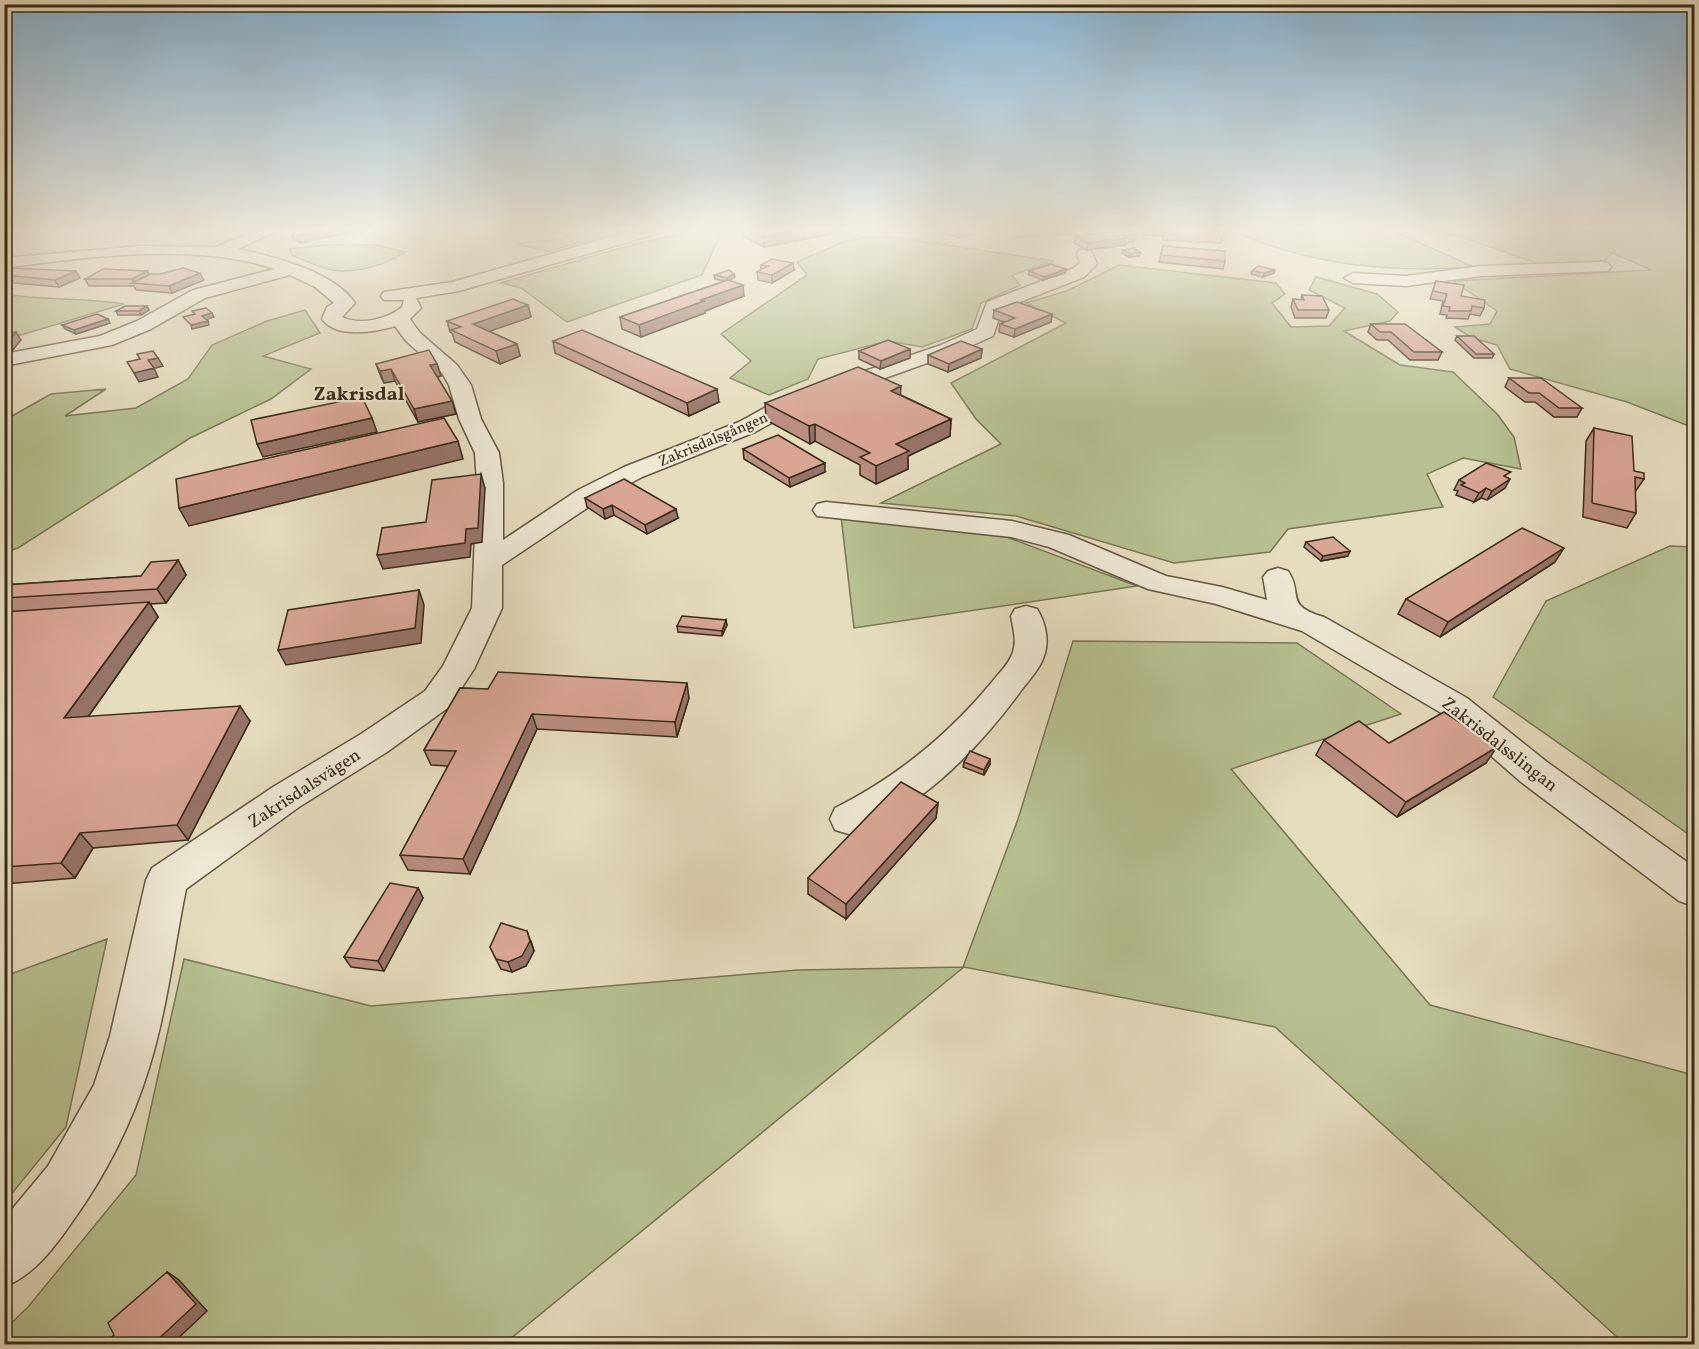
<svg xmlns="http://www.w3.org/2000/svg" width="1699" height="1349" font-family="Vollkorn,serif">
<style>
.green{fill:#b6c090;stroke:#787654;stroke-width:1.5}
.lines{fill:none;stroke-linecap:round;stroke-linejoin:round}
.minor-casing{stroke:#645742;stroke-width:3}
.minor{fill:#eee8d5;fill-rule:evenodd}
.wall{fill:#ba8e80;stroke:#392b18;stroke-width:1.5}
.shaded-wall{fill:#977468;stroke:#392b18;stroke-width:1.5}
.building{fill:#d8a595;stroke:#392b18;stroke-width:1.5}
.labels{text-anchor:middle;stroke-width:4.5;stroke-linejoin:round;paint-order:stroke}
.far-street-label{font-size:15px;fill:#392b18;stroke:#eee8d5}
.street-label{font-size:18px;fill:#392b18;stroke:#eee8d5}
.far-district-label{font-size:20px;font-weight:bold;fill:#392b18;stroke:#eee8d5}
</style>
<rect width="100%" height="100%" fill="#e5dcbe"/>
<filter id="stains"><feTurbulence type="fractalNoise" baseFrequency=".00333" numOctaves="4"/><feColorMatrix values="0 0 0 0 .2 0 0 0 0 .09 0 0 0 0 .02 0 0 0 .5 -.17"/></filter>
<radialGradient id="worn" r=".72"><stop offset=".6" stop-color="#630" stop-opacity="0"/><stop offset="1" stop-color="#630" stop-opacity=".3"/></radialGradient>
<!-- green -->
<path class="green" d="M573,229h56l-80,22 -34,-7 51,-6z
M701,229h41l-21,4 -19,42 -135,47 -46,-34 -20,-5 130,-38z
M979,229h138l-7,4 -96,4z
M1229,229h160l85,38c-82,6 -169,-2 -245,-38z
M1399,229h295v199l-67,-26 -117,-33 -13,-24 -25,-7 -17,-11 35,-3 7,-13 -44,-30 199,-11 -40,-17 -8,8 -65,3 -80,-28z
M866,237h27l161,24 -42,14 8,10 -39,18 -9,26 -50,18 -34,-6 -70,18 -10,20 -39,16 -39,-17 21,-17 -30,-27 86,-59 -10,-13 48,-21z
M325,245h52l28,7c-19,13 -50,22 -73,18 -13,-2 -28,-10 -40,-15l-3,-6z
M1119,265l157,18 9,11 -13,9 19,24 38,-1 16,-18 -36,-18 7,-13 61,17 21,18 -8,9 -46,10 56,34 53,7 45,43 16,22 7,32 -58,-11 -36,16 16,33 -155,22 -18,23 -96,11 -158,-47 -135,-13 120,-59 -25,-25 -25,-36 115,-60 -40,-20 41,-12z
M4,294c40,7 80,3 120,10l-103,31 -16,-2z
M305,310l15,23 -57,23 48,13 -40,30 -81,39 -172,110 -13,4v-132l46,-26 55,-5 -41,27 71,-8 52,-29 24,-34 55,-24z
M841,516l163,20 133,50 -283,42z
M1670,546l24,1v291l-201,-141 53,-96z
M1073,641l224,2 104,71 -170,55 199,236 264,70v269h-78l1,-7 -342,-310 -311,-60 -460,377h-499v-15l23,-22 108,-132 48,-216 187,47 427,-36 165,-3 55,-148z
M107,939l-41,188 -61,75v-226z"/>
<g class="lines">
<defs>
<path id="minor" d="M259,229h22l-43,20c36,8 95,22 117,54l-13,14c18,9 46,2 60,-10l2,-7h-20l-3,-4 3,-4 68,-10 187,-53h26l-2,3 -204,59 -43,7 5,10 -11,11 10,14 37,32 14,20 10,34 18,34 4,30v57l75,-50 46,-23 115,-45 38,-21 164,-56 36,-16 10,-27 85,-33 8,-6 -3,-9 2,-4h12l6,14 -13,13 -82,32 -9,27 -38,17 -162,58 -38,21 -113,45 -46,25 -94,63v43l-28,61 -25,38 -62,45 -88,55 -113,82c-12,59 -19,121 -37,179 -17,55 -43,107 -77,154 -18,26 -38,53 -68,65v-68l44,-53 46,-81 16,-49 36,-156 6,-12 121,-81 88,-53 64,-43 18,-25 29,-58 5,-125 -2,-30 -16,-34 -10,-34 -7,-12 -36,-32 -11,-15c-19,6 -59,13 -73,-7l5,-12 7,-4 -19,-16 -25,-12 -85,23 -54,31 -39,16 -108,21v-12l96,-18 37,-15 56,-31 81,-21c-77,-27 -190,-12 -270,-1v-10l136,-12 76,1z
M1602,262l6,1 3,4 -3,4 -127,5 -75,10 -53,-3 -9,-5 9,-5 53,3 75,-10z
M826,502l186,19 57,14 97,41 56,11 45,13 -4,-23 5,-6 10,-3 10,3c16,23 -5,34 36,46l143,81 80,64 147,105v39l-15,-5 -158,-119 -78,-68 -141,-83 -86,-27 -68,-15 -99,-42 -38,-10 -194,-21 -4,-6 4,-6z
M1026,606l11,3c8,12 12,30 8,44 -4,15 -16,27 -25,39 -42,57 -101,119 -171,142l-14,-4 -5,-11 5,-11c62,-31 113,-73 157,-126 7,-9 18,-19 21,-30 4,-12 0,-24 -2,-36l4,-7z"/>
</defs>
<!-- minor casing -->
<use href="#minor" class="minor-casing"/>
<!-- minor -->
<use href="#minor" class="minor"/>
</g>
<!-- wall -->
<path class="wall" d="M301,229h63l-64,14 -7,-5 -2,-7z
M743,229h112l-91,18 -20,-11z
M930,229h45l-1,4 -12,6z
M1143,229h81v3l-3,11 -58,-3v-4l-21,-1z
M1076,236l58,5 -8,2 -1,2 -38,5 -13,-7z
M1163,246l62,15 -2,8 -64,-7z
M1123,250l17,2 -1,4 -10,1 -7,-4z
M761,265l33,5 -22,13 -14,-3 -1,-8 4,-2z
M1066,269l-1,4 -22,7 -14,-5v-4z
M4,271l76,7 -21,9 -55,-5z
M147,271l2,3 55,6 -32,13 -36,-3 -2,-4h-45l-4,-7z
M1252,271l22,2 -11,4 -12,-3z
M734,274l1,3 -6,3 15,16 -39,15v2l-64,24 -19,-8 -2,-12 105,-36 -10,-2 -1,-4z
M1436,281l25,15 23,12 -4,8 -10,-2 -2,5 -22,-1 1,-3 -7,-1 3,-13 -13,-2z
M1302,295l27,15 -3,8h-31l-4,-11 2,-8 8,1z
M528,305l3,12 -42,14 28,13 3,12 -20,8 -45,-22 -3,-9 -2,-1 -3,-11z
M147,306l2,4 -8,5h-23l-2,-4z
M994,310l58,4 -1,8 -37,15 -15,-5 1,-8 4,-2 -11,-4z
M110,323l-34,11 -11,-5 -3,-4z
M1371,324l71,28 -4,8h-28l-22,-20h-11l-9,-8z
M1457,336l37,18 -2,4h-18l-19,-18z
M553,341l166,61 -30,14 -134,-63z
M910,349v9l-30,11 -21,-10v-8z
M982,349l-1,9 -33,14 -20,-8v-9z
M376,364h61l4,12 -4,1 15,24 4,13 -38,8 -23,-41 -11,2 -3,-6z
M1509,378l73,30 -5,9h-23l-19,-15h-10l-20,-15z
M901,395l50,24 -1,17 -42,20v13l-32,15 -16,-9v-10l-45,-24 -5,3 -44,-24 -1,-17z
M1594,428l40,43 10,8 -9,13 1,21 -9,15 -44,-11 3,-76z
M743,449l82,23 -35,15 -46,-28z
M1508,478l-3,10 -18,12 -6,-2 -7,4 -18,-7 2,-4 -4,-1 5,-10z
M585,498l93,20 -31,16 -33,-19 -9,4 -18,-12z
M1306,542l42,14 -27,5 -17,-14z
M178,560l8,15 -20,28 -16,1 8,13 -70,100 162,4 -62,119 -95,8 -18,30 -71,6v-299l137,-9z
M1555,562l-115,75 -42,-23 8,-15z
M727,625l-5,11 -44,-4 -1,-6z
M460,688l229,10 -12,39 -140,-8 -67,145 -62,-4 -8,-15 48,-89 -17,-1 -7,-15z
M1324,740l65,3 97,20 -89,54 -81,-62z
M964,762l26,2 -6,11 -21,-8z
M938,803l-2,15 -90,101 -38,-25v-16z
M418,888l5,10 -39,73 -33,-4 -7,-10z
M531,941l3,10 -8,15 -14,6 -11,-3 -11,-22z"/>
<!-- shaded-wall -->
<path class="shaded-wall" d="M330,229h34l-64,14 -3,-7z
M803,229h52l-91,18 -1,-10z
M969,229h6l-1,4 -12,6v-7z
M1136,234l-2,7 -8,2 -1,2 -38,5 1,-7z
M1140,252l-1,4 -10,1 1,-3z
M793,263l1,7 -22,13v-8z
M1066,269l-1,4 -22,7 1,-3z
M1275,270l-1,3 -11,4 1,-4z
M76,271l4,7 -21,9 -4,-7z
M147,271l4,7 -17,5 -2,-4z
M200,273l4,7 -32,13 -3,-7z
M734,274l1,3 -8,5v-4z
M743,285l1,11 -39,15v2l-64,24 -2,-12 62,-25z
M528,305l3,12 -55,19 -3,-12z
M147,306l2,4 -8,5 -2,-4z
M212,313l2,4 -10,3 -2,-4z
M1052,314l-1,8 -37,15 1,-8z
M108,319l2,4 -34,11 -2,-4z
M208,321l1,4 -17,4 -1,-4z
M16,332l5,8 -9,11 -8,1v-9z
M517,344l3,12 -20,8 -4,-13z
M910,349v9l-30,11 1,-8z
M982,349l-1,9 -33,14 1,-8z
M158,358l5,8 -11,3 -4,-9z
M437,364l4,12 -7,2 -4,-13z
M154,368l4,9 -19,5 -5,-9z
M391,369l4,12 -11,2 -4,-12z
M901,386l-1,17 -9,-12z
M717,389l2,13 -30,14 -2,-13z
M452,401l4,13 -38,8 -4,-13z
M372,418l5,14 -114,25 -6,-13z
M951,419l-1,17 -42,20v13l-32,15v-18l20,-22z
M815,424v17l-5,3 -1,-18z
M458,441l5,18 -274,67 -10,-18z
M825,463v9l-35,15 -1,-9z
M481,474l4,14 -3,54 -11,2 -1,13 -87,12 -6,-14 89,-26z
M1510,479l-5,9 -18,12 5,-9z
M1486,488l-5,10 -7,4 5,-9z
M612,505l2,10 -9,4 -2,-10z
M676,509l2,9 -31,16 -2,-9z
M1564,548l-9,14 -115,75 8,-15z
M1350,551l-2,5 -27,5 2,-5z
M178,560l8,15 -20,28 -9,-14z
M419,590l5,15 -3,38 -135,22 -8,-15z
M149,602l9,15 -82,117 -12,-16z
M726,620l1,5 -5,11v-5z
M687,683l2,15 -12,39 -2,-15z
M240,706l10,15 -62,119 -11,-15z
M532,714l5,15 -67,145 -7,-15z
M1497,747l-11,16 -89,54 9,-15z
M990,759v5l-6,11v-5z
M938,803l-2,15 -90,101v-15z
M80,833l13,15 -18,30 -14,-15z
M418,888l5,10 -39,73 -6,-10z
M527,931l7,20 -8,15 -14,6 -4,-10z
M167,1272l11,7 29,32 -35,33h-19z"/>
<!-- building -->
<path class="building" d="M301,229h29l-33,7 -6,-5z
M749,229h54l-40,8z
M952,229h17l-7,3z
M1168,229h56v3z
M1128,230l8,4 -13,2 4,2 -39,5 -12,-7z
M1163,246l62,5v10l-64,-6z
M1133,248l7,4 -10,2 -7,-4z
M772,259l21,4 -21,12 -15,-3 11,-6 -7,-1z
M1051,264l15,5 -22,8 -15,-6z
M1258,266l17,4 -11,3 -12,-2z
M12,268l64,3 -21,9 -51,-5v-4z
M183,268l17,5 -31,13 -37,-3 19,-9h9z
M103,269l44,2 -15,8h-47z
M729,270l5,4 -7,4 -13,-3z
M728,280l15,5 -42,15 3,1 -65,24 -19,-8z
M1436,281l28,4 -3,11 24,4 -1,8 -12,-2 -1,5h-22l1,-4 -7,-1 4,-12 -14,-3z
M1302,295l20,1 7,14h-31l-5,-11 11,1z
M513,299l15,6 -55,19 44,20 -21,7 -45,-21 10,-3 -14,-6z
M1017,302l35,12 -37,15 -15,-5 15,-6 -21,-8z
M125,306h22l-8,5h-23z
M206,308l6,5 -10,3 6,5 -17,4 -8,-8 12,-3 -3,-3z
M97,314l11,5 -34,11 -12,-5z
M1371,324h34l37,28h-28l-23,-20h-11z
M582,330l135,59 -30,14 -134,-62z
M16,332l-9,11h-3v-9z
M1457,336h17l20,18h-18z
M888,340l22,9 -29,12 -22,-10z
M961,341l21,8 -33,15 -21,-9z
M429,350l8,14 -7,1 22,36 -38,8 -23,-40 -11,2 -4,-7z
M153,351l5,7 -10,2 6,8 -20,5 -7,-11 13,-3 -3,-5z
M858,367l43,19 -10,5 60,28 -55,25 13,7 -33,15 -16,-9 10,-4 -55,-29 -6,2 -44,-23z
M1509,378h32l41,30h-23l-20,-15h-10z
M362,397l10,21 -115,26 -6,-24z
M444,418l14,23 -279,67 -3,-29z
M1594,428l38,8 2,35 10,2v6l-9,-2 1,36 -44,-10z
M778,435l47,28 -36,15 -46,-29z
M1486,463l25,9 -7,4 6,3 -18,12 -6,-3 -7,5 -18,-8 4,-2 -6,-3z
M481,474l-3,54 -12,1 -1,14 -88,12 5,-27 44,-6 6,-42z
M624,479l52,30 -31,16 -33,-20 -9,4 -18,-11z
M1522,528l42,20 -116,74 -42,-23z
M1333,537l17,14 -27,5 -17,-14z
M178,560l-21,29 -153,9v-13l137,-9 10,-14z
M419,590l-4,38 -137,22 10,-40z
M149,602l-85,116 176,-12 -63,119 -97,8 -19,30 -57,4v-23l3,-3h-3v-229z
M682,616l44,4 -4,11 -45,-5z
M498,672l189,11 -12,39 -143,-8 -69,145 -63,-4 56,-104 -32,-1 36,-62 28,1z
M1444,712l53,35 -91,55 -82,-62 35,-19 30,22z
M970,751l20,8 -6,11 -20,-8z
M901,782l37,21 -92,101 -38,-26z
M390,883l28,5 -40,73 -34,-4z
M501,923l26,8 3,10 -8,15 -14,6 -12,-3 -6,-12z
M167,1272l29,32 -43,40h-48l9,-9 -6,-12z"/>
<!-- sky -->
<linearGradient id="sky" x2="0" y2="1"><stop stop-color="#89b6d7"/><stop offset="0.55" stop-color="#f3efe2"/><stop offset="1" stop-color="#f3efe2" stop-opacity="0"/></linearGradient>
<rect width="1699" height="418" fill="url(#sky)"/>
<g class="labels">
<!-- far-street labels -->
<g class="far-street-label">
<text transform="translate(713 439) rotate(-23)" y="5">Zakrisdalsgången</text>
</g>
<!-- street labels -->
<g class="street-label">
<text transform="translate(1500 744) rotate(38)" y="6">Zakrisdalsslingan</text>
<text transform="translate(304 788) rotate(-33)" y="6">Zakrisdalsvägen</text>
</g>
<!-- far-district labels -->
<g class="far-district-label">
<text x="359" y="400">Zakrisdal</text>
</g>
</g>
<!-- margin -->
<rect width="1699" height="1349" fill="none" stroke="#e5dcbe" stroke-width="24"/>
<rect x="6" y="6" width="1687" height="1337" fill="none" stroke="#392b18" stroke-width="3"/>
<rect x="12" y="12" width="1675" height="1325" fill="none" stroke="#392b18" stroke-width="1.5"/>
<rect width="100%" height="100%" filter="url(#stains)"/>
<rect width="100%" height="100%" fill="url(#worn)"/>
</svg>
